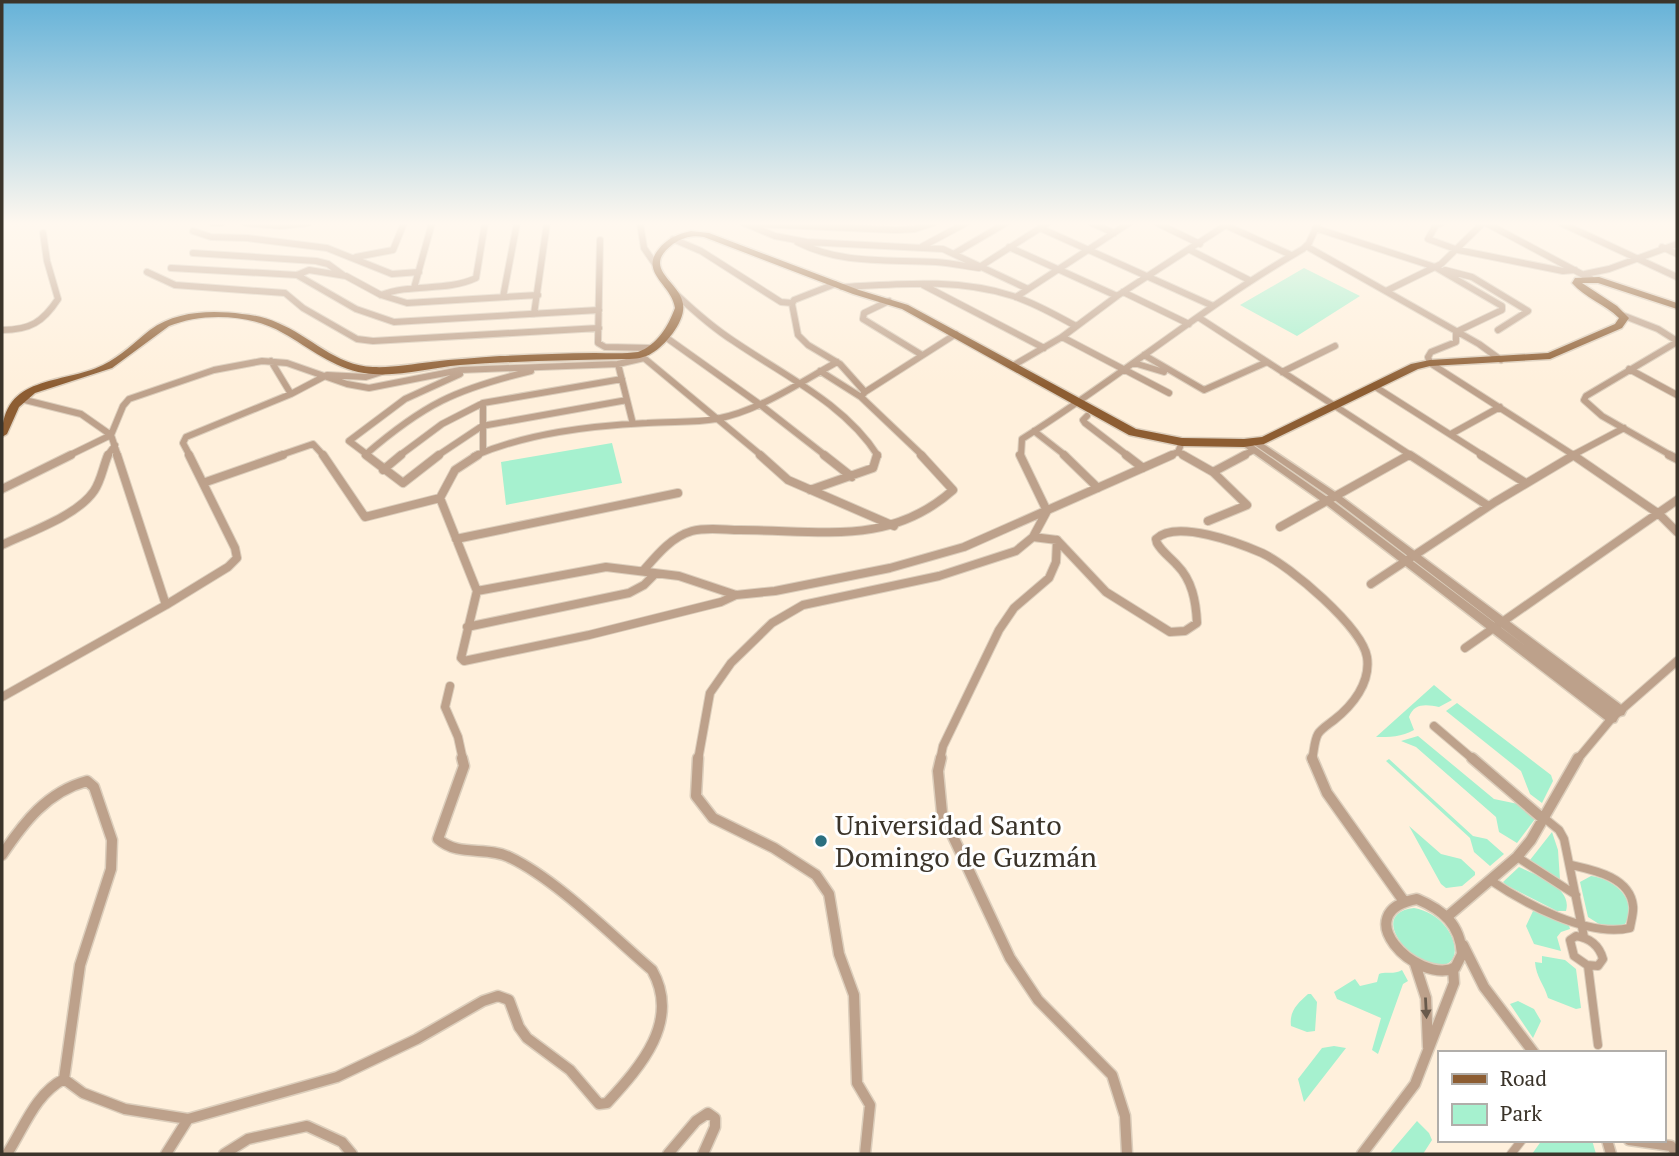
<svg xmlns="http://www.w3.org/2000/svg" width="1679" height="1156" font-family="'PT Serif',serif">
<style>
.green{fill:#a6f1cf}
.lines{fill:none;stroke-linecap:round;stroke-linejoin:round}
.pedestrian-casing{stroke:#dccebc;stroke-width:10}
.minor-far2-casing{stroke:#dccebc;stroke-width:8}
.minor-far1-casing{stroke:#dccebc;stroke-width:10}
.minor-casing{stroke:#dccebc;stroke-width:13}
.tertiary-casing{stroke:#dccebc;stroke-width:3}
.primary-casing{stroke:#dccebc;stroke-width:3}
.pedestrian{stroke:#bda18b;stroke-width:8}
.minor-far2{stroke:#bda18b;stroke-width:6}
.minor-far1{stroke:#bda18b;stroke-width:8}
.minor{stroke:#bda18b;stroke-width:10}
.tertiary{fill:#bda18b;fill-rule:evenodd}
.primary{fill:#8d5d32;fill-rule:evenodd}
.oneway{fill:#685a4c}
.poi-dot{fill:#2b6f7f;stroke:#fff;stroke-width:2.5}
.labels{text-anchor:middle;stroke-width:6;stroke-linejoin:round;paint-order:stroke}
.near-poi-label{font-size:28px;fill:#3b342a;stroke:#fff;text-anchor:start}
</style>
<rect width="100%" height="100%" fill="#fff0dc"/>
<!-- green -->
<path class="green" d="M1304,268l56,28 -63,40 -57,-31z
M612,443l10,40 -116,22 -5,-43z
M1434,685l18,15 -13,7c-13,-3 -25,-4 -30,10l5,13c-12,7 -25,7 -38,7z
M1457,703l94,72 2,6 -11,22 -12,-9 -9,-23 -75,-60z
M1418,736l76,63 24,5 17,15 -18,24 -18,-11 -3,-15 -80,-70 -15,-6z
M1389,759l84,77 14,3 17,15 -14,12 -16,-14 -4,-14 -84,-77z
M1409,826l32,28 20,5 14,13v3l-13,11 -16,2 -5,-4z
M1552,832l6,18 2,30 -30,-20z
M1519,867c16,8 54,20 47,44h-9l-51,-26 -3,-3z
M1591,876c25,3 50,27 32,51l-24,-3 -11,-7 -8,-35z
M1414,908c42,7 56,62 21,57 -28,-4 -66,-52 -21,-57z
M1533,911l35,11 2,7 -9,3 -4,5 4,14 -27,-7 -8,-18z
M1542,956l23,4 11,9 5,39 -5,1 -28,-11c-4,-14 -12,-21 -13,-36l7,1z
M1402,970l6,11 -5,3 -25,70 -6,-4 9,-32 -44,-19 -3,-7 21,-13 5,7 17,-4 2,-8c7,-3 15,1 23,-4z
M1308,994h3l6,8 -2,29 -8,1 -16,-6c-2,-15 7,-23 17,-32z
M1518,1001l16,8 7,12 -8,17 -23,-34z
M1334,1046l12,2 -42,54 -6,-23 24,-31z
M1417,1121l12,12 3,7 -9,14h-34z
M1542,1140h50l4,14h-64z"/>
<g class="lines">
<defs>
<path id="pedestrian" d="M1543,817l16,13 5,9 20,98
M1517,857l59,38
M1490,880c34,23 98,58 140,48 1,-7 4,-16 3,-22 -3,-29 -40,-36 -62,-41
M1576,936c14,2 23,9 27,23l-5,7 -11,-1 -13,-9 -4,-16z
M1588,966l10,79
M1511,1154l11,-14"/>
<path id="minor-far2" d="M213,223h8
M246,223l34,3 28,-3
M640,223l4,25 11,16
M744,223l31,13 32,6 136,7 85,40
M1092,223l22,10
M1157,223l43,21
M1441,223l-5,2 -8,14 30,11 105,21 12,-1
M1486,223l105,56
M1561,223l116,54
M754,224l142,6 19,-1 18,-6
M1223,224l68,31
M1040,228l173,78
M1315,228l120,39 67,39v4l-46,22
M193,231l18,6 36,1 80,10 65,26 27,-2
M673,239l28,12 80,51 11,1
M600,240l-2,103 7,4 47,1
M797,242c45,23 90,17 139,20 14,1 29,4 43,6
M923,246l43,-23
M1306,246l173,98 22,16
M1009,247l108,49
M1662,247l15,7
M1190,250l59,30
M193,253l123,8 12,3 15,11
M955,253l51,-30
M356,257l37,-7 11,-27
M981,266l67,-43
M171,268l126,7 12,-5 37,6 35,19 26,8 131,-8
M1445,270l27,7 56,34 -30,19
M147,272l28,13 110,8 18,15 54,31 16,2 226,-13
M1585,274l24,-5 68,-25
M297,275l59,34 38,13 205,-12
M835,284l-41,16 -2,4 6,31 10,10 32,19 25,28 -4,5
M923,285l121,63
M842,287c57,-3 115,-9 171,9 22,7 42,19 63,30
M414,288l18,-65
M1386,291l55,-27 42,-41
M1123,292l66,32
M676,294c19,18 37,34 59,48 50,34 110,62 143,114
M381,295c31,-12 65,-3 95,-17l9,-55
M503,297l14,-74
M1016,297l113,-74
M889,301l-25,12 -1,6 59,36
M534,314l13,-91
M1622,315l36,14 19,12
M1198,317l214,139
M2,330c28,0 41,-8 56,-31l-11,-38 -4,-28
M1456,332v10l-25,10 -3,5 2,6 145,93
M664,336l94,67 68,53
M1062,337l107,56
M1144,355l60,35 63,-28
M644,358l118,98
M271,361l20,33
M1134,363l30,9
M618,364l15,60
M1014,365l48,-28 55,-41 112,-73
M1629,369l48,26
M820,371l41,26 62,59
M1282,372l53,-26
M1374,386l110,70
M865,392l91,-58
M21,399l60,15 30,21 -43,21
M483,403v47
M1087,416l-4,4 2,3 43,33
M1034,431l32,25
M1451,434l49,-27
M1178,452l8,4
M365,455c59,-51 91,-66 166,-84
M107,456l8,-11
M118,456l-7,-21 12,-29 6,-7 85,-29 48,-9 25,2 60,21 22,4 91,-18 158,-6 26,-6
M190,456l-7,-13 3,-6 105,-43 36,-19 39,2 19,-6
M278,456l35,-12 11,12
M369,456l-20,-15 56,-42 55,-25
M399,456l43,-32 41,-21 139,-24
M437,456l45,-30 145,-26
M474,456c54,-23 115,-30 173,-33 23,-2 47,0 69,-4 43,-8 83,-36 121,-57
M1021,456l1,-17c96,-60 183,-134 281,-190l6,-6 9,-20
M1168,456l10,-4 4,-10
M1242,456l12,-6
M1407,456l2,-1
M1571,456l53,-28
M1672,456l-70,-40 -18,-16 2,-4 91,-54"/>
<path id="minor-far1" d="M117,455l49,150
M323,455l42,62 75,-19
M366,455l37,28 36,-28
M478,455l-23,15 -15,28 37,93 -16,67 3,3 125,-26 132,-33 15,-7
M760,455l28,25 106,46
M824,455l28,22
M1064,455l34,33
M1126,455l17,13
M1183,455l30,17 34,33 -39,16
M1410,455l77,50
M1481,455l43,27
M1573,455l86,59 18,18
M1669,455l8,4
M383,470l18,-15
M1213,472l32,-17
M203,483l80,-28
M2,489l69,-34
M810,490l63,-22 4,-13
M1280,527l129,-72
M456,539l222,-46
M1057,540l49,52 64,40 15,-1 12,-8c-1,-22 -5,-43 -20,-58 -7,-8 -15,-13 -20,-22l-1,-4c20,-20 83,4 106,14 28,13 100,74 105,104 4,26 -15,49 -33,63 -5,4 -13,9 -16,14 -4,7 -4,18 -6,26
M2,545c27,-13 75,-29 92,-54 7,-10 9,-24 14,-36
M643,571c13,-15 28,-34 49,-40 15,-4 33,-1 48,-1 79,0 149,17 213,-40l-32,-35
M1371,584l124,-82 79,-47
M477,591l129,-24 73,9 57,19 39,-4 115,-23 74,-21 208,-92
M467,627l162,-34 15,-8 11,-11
M1465,648l212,-148
M450,686l-5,21 13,30 5,23
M2,697l164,-92 62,-38 9,-9 -2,-10 -46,-93
M1434,726l40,34
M698,760l12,-67 21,-30 41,-40 31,-18 136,-29 77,-25 17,-14 14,-26 -27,-56
M940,760l3,-14 56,-116 15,-22 35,-30 7,-16 1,-22 -24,-3
M1577,760l35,-42 65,-57"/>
<path id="minor" d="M698,758l-2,38 17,22 61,30 42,27 13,19 10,60 15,41 3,88 13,22 -5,49
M941,758l-3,13 4,42 68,145 28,42 74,75 13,41 2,38
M1312,758l15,35 76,107
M1472,758l70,60
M2,855c22,-33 45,-63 85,-74l7,6 18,53 -1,29 -31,96 -16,114
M1417,899c26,11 43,25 45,55l-7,14c-40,16 -109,-56 -38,-69z
M1448,916l69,-59 14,-17 47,-82
M1463,945l21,42 50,66
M1415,964l11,34 2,49
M1607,1140l4,14
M1629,1140l42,6 6,7
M7,1154c17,-26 28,-60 57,-75l19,14 42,16 63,10 149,-42 80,-38 66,-38 15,-5 11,4 10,27 8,11 43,32 29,34 8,-1c34,-37 74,-82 45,-133 -41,-35 -96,-91 -143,-113 -22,-11 -51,0 -71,-18l26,-73 -2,-8
M166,1154l22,-35
M224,1154l24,-15 59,-13 35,16 10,12
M668,1154l28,-33 12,-8 7,5v9l-12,27
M1362,1154l53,-70 39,-101 -1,-15"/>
<path id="tertiary" d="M1256,439l82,55 286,213 2,4 -2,4 -4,1 -4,-1 2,3 -2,4 -4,1 -4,-1 -284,-219 -85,-60 5,-3 3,1 83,58 197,148 -195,-149 -79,-54 -2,-2 2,-2z"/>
<path id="primary" d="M691,231l18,2 150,57 49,15 228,124 46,9 62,1 18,-2 149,-73 19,-4 118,-7 67,-29 4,-6c-14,-14 -34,-20 -47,-35l3,-5 24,-1 78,26v6l-79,-26h-16l35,23 12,12 -7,10 -72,31 -120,7 -12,3 -154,75 -20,3 -62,-1 -53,-11 -227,-126 -49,-15 -149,-57c-11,-2 -21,0 -31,7 -33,25 7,37 10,60 3,16 -17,41 -31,49 -7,5 -17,6 -26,6 -55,1 -111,2 -166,6 -31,3 -65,13 -96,8 -31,-5 -54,-25 -81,-40 -32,-19 -80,-21 -114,-7l-57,42 -77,25 -16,14 -12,27 -5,3c0,-63 60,-52 101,-72 18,-9 32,-23 47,-35 26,-19 61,-20 92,-16 12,1 25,4 36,9 32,13 58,43 95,44 19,1 39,-3 58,-5 23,-3 46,-4 69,-6 32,-1 64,-3 95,-3 15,0 29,1 43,-1 19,-7 30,-25 37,-44 -3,-23 -35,-35 -17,-58 9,-12 20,-16 33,-19z"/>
</defs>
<!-- pedestrian casing -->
<use href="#pedestrian" class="pedestrian-casing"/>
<!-- minor-far2 casing -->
<use href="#minor-far2" class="minor-far2-casing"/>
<!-- minor-far1 casing -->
<use href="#minor-far1" class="minor-far1-casing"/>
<!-- minor casing -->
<use href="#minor" class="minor-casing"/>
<!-- tertiary casing -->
<use href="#tertiary" class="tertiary-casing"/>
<!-- primary casing -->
<use href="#primary" class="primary-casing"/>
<!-- pedestrian -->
<use href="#pedestrian" class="pedestrian"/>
<!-- minor-far2 -->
<use href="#minor-far2" class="minor-far2"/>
<!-- minor-far1 -->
<use href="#minor-far1" class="minor-far1"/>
<!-- minor -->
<use href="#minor" class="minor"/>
<!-- tertiary -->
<use href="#tertiary" class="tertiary"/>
<!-- primary -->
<use href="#primary" class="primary"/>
</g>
<!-- one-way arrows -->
<defs><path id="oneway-solid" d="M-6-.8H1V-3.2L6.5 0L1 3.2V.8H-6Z" transform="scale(1.75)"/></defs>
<use class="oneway" href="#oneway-solid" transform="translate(1426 1008) rotate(87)"/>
<!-- sky -->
<linearGradient id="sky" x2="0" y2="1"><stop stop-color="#65b2d8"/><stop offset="0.58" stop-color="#fff8ef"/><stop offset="1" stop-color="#fff8ef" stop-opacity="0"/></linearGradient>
<rect width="1679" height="385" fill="url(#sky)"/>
<!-- markers -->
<circle class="poi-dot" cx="821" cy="841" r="7"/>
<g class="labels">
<!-- near-poi labels -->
<g class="near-poi-label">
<text x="835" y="835">Universidad Santo<tspan x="835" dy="32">Domingo de Guzmán</tspan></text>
</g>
</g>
<!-- border -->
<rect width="1679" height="1156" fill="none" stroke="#3b342a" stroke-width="7"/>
<!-- legend -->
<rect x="1438" y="1051" width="228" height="91" fill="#ffffff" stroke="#b1aeaa" stroke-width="2"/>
<rect x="1452" y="1074" width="35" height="10" fill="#8d5d32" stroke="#b1aeaa" stroke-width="2"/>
<text x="1500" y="1086" font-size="21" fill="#3b342a">Road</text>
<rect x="1452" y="1104" width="35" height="21" fill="#a6f1cf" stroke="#b1aeaa" stroke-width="2"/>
<text x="1500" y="1121" font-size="21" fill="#3b342a">Park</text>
</svg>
